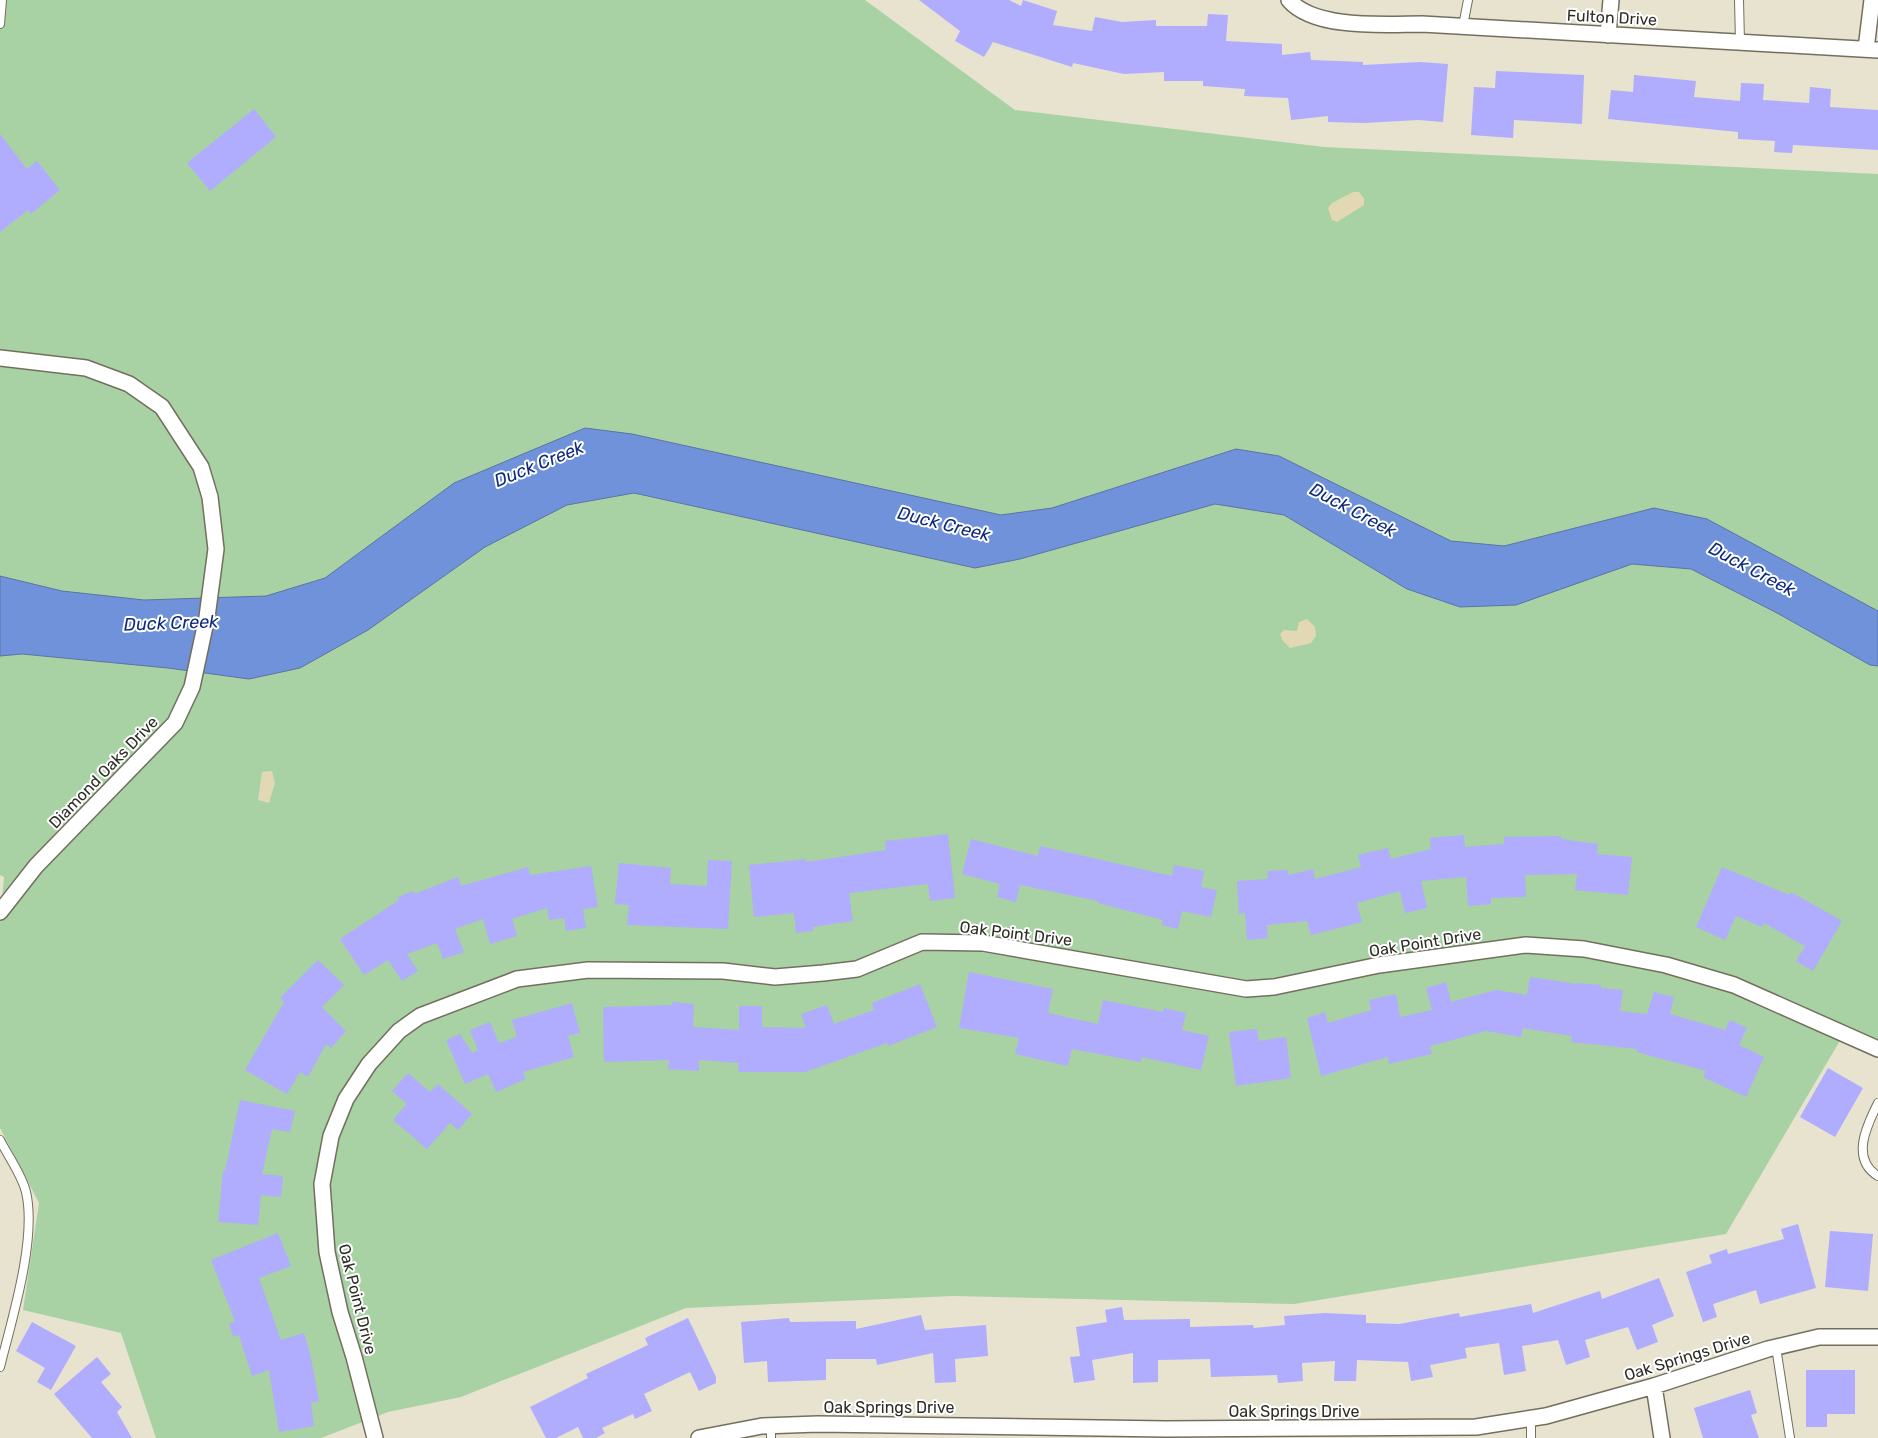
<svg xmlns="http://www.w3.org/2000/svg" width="1878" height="1438" font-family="Rubik,sans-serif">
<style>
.green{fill:#a8d2a4}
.sand{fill:#e2d9b4}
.water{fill:#7092db;stroke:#5c73a4}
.building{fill:#b0acfe}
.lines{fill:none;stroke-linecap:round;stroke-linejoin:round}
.lane-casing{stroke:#736f5f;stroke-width:10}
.street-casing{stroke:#736f5f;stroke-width:18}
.lane{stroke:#fff;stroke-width:8}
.street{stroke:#fff;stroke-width:15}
.labels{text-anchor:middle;stroke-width:4;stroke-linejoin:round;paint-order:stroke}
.street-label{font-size:16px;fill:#2d2c25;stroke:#fff}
.water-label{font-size:18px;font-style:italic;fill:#0e2a7e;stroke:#fff}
</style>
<rect width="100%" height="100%" fill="#e7e3cf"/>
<!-- green -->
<path class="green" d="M0,0h865l150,110 309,37 554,27v866l-30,-13 -122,207 -432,70 -341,-8 -267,12 -225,89 -73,15 -67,26h-165l-35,-105 -98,-23 16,-107 -39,-75v-208l4,-43 -4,-2z"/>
<!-- sand -->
<path class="sand" d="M1353,192h6l5,6v7l-27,17 -5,-2 -4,-12 4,-5z
M1307,619l8,8 1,9 -5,7 -21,5 -7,-7 -3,-7 4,-4 13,1 2,-9z
M272,771l3,12 -6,20 -11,-3 4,-28z"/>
<!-- water -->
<path class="water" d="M585,428l47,6 369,81 51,-7 184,-59 43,7 172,85 53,5 150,-38 53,11 171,92v55l-8,-1 -93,-52 -86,-44 -59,-5 -116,41 -56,2 -53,-18 -123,-74 -69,-11 -195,55 -45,9 -341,-75 -67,12 -82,42 -117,83 -68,38 -51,11 -81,-11 -146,-14 -22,2v-80l62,15 82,9 122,-4 59,-18 129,-95z"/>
<!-- building -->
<path class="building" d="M919,0h90l12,6 2,-6 34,11 -4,14 39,6 3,-14 27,5 34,-2v6h51l1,-12 20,1 -2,26 56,3v11l28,-3 1,8 52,2v3l57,-3 28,2 -5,58 -25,-2 -54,3 -36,-1v-6l-37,4 -3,-22 -44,-2 1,-7 -42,-3v-5h-39v-9l-40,2 -51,-11 -1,4 -79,-25 -9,15 -29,-16 5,-10z
M1496,71l88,4 -2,49 -68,-4 -1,18 -42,-3 3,-48 21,1z
M1634,75l62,6 -2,16 46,4 1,-18 23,1 -1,16 46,3 1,-16 21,2 -1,18 48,3v40l-85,-5 -1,8 -18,-1 1,-11 -37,-2v-7l-130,-13 3,-29 22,2z
M254,109l22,28 -66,54 -23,-28z
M0,134l27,35 10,-8 23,29 -29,24 -3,-4 -28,22z
M948,834l7,64 -25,3 -2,-17 -79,9 4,28 -40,6v4l-17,2 -2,-20 -40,4 -5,-52 57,-6v3l80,-12 -1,-9z
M1464,835l1,12 39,-3v-7l57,-1v3l37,5 -1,10 35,3 -4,38 -53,-5 2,-16 -52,1 1,22 -35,1v6l-23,2 -2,-29 -45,4 6,27 -22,5 -5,-22 -43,12 5,19 -51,13 -4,-14 -40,4 1,13 -21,2 -2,-27 -6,1 -2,-33 31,-2 -1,-8 21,-1v5l25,-6 2,10 46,-12 -3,-12 30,-7 3,11 40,-10 -1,-11z
M971,839l67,17 2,-10 132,30 2,-11 30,6 -3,16 16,3 -6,27 -29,-6 -4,18 -17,-4 2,-5 -65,-17v-2l-78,-16 -4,17 -19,-5 3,-13 -38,-10z
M708,860l24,1 -4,68 -101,-4 2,-20 -14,-1 4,-41 52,5 -1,16 37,2z
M591,866l7,41 -15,2 3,19 -20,3 -2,-13 -15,2 -2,-12 -35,11 5,17 -27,8 -7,-25 -28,10 9,23 -21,7 -6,-16 -30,11 11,17 -16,10 -14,-21 -24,15 -24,-36 59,-39 -1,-3 15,-6 1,3 44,-17 3,9 67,-19 2,8z
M1722,867l67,28 2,-3 51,29 -29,50 -17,-10 9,-15 -41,-23 -2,4 -26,-11 -11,24 -29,-13z
M318,960l26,25 -22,22 24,24 -15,17 -5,-4 -18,33 -8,-5 -13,22 -42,-24 39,-68 -4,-4z
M969,972l84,17 -5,24 50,11 5,-24 60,12 1,-4 22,5 -4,17 27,6 -8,34 -59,-13 -1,5 -69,-13 -4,17 -53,-12 4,-16 -60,-10z
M1530,977l47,7 1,-1 23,2v3l22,2 -3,21 27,3 7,-22 20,5 -4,17 55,16 5,-10 17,8 -8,17 25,12 -18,40 -43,-20 3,-6 -69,-19 1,-3 -67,-7 1,-6 -49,-8 -2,9 -35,-6 -56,15 2,8 -43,10 -1,-7 -67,19 -14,-58 18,-6 3,11 43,-13 -2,-10 27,-6 4,23 32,-7 -6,-22 20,-6 5,20 45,-12 31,5z
M920,984l17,43 -49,19 -1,-3 -82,29h-67l1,-9 -40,-3v11l-31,-2 1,-9 -65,2 -1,-55 69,-2v-3l22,2 -1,23 46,3v-24h23v21l44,1 -5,-14 26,-9 7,19 40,-14 -2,-7z
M572,1003l8,30 -12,3 6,21 -51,15 3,7 -30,13 -8,-18 -23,10 -19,-44 14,-6 12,19 6,-3 -8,-20 20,-8 9,21 18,-6 -5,-17z
M1257,1029l2,12 27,-4 5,41 -55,8 -7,-54z
M1828,1068l35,20 -28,49 -35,-20z
M408,1073l22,19 8,-8 34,30 -14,16 -8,-7 -23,26 -34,-29 14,-16 -15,-13z
M240,1100l55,11 -5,21 -18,-3 -10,45 21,2 -2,21 -20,-2 -3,30 -40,-3 5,-51h2z
M1798,1224l18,64 -56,16 -4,-14 -43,14 4,13 -14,5 -17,-50 26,-9 -3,-8 18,-6 1,5 56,-15 -3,-10z
M1830,1231l43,3 -5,57 -43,-4z
M278,1233l13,33 -32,12 22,62 23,-7 6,20 9,48 -8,2 3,23 -35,6 -10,-62 -17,6 -13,-41 -6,2 -4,-13 6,-3 -24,-61z
M1659,1278l15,38 -22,9 6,17 -21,8 -9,-23 -43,13 5,17 -24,8 -8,-25 -36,6 4,25 -22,4 -5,-32 -34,5 2,10 -37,7 3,12 -22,4 -3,-19 -51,-2 -1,21h-22l1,-20 -33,2 1,18 -25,2 -1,-8 -66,2 -1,-18 -52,1v22l-25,1v-30l-41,7 3,20 -21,3 -4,-26 10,-1 -4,-29 31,-5 -2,-12 17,-3 2,13 66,-1v8l63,-2 1,3 31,-3 -1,-9 41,-3 41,2v8l33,1 60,-11 1,4 71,-13 2,9 67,-22 2,8z
M921,1315l4,15 61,-5 2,31 -33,3 1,23 -21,1 -2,-30 -56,12 -1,-6h-50v21l-58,2 -1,-21 -23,2 -3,-41 48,-4 1,4 66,-1v8z
M688,1318l28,59v6l-17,8 -9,-19 -46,22 8,17 -17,8 -2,-5 -31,14 3,5 -9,5h-13l-5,-11 -22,11h-10l-16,-31 58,-29 -2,-4 62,-29 -3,-7z
M32,1322l44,24 -25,44 -14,-8 8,-14 -29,-17z
M97,1357l14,17 -10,8 21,25 -5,5 15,26h-40l-38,-44z
M1806,1370h49v44h-28v13h-21z
M1750,1390l7,23 -6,2 8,23h-56l-9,-30z"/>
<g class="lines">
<defs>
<path id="lane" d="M1739,0l1,42
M0,24l2,-24
M1463,26l5,-26
M1878,1103c-11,22 -28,56 0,73
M0,1140c8,16 22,35 26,52 11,47 -14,127 -26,175
M1776,1347l14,91
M1531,1418v20
M771,1425v13"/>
<path id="street" d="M1289,0c26,30 97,24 133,24l456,26
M1608,35l3,-35
M1866,49l6,-49
M0,358l86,10 43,16 33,23 39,60 9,30 6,52 -9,68 -15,70 -17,36 -139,143 -36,46
M1654,1386l8,52
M375,1438l-21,-81 -14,-45 -13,-60 -5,-68 9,-48 15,-37 23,-35 30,-33 21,-15 97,-37 71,-9 135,1 52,6 48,-4 34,-4 65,-27 61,1 263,46 28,-2 105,-22 147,-20 58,4 82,16 68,20 144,64
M699,1438l63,-12 56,-2 348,5 310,-2 70,-11 108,-30 114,-37 51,-12h59"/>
</defs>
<!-- lane casing -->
<use href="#lane" class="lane-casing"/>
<!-- street casing -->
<use href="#street" class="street-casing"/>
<!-- lane -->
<use href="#lane" class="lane"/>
<!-- street -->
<use href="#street" class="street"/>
</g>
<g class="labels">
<!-- street labels -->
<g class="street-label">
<text transform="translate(1612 17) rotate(3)" y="6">Fulton Drive</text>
<text transform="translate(103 772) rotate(-46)" y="6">Diamond Oaks Drive</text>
<text transform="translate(1016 933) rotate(7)" y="6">Oak Point Drive</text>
<text transform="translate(1425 942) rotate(-9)" y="6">Oak Point Drive</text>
<text transform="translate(358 1299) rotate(76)" y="6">Oak Point Drive</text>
<text transform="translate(1687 1356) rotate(-17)" y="6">Oak Springs Drive</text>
<text x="889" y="1413">Oak Springs Drive</text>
<text x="1294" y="1417">Oak Springs Drive</text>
</g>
<!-- water labels -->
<g class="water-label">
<text transform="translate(539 464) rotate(-22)" y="6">Duck Creek</text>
<text transform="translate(1353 510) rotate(28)" y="6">Duck Creek</text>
<text transform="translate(944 524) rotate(14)" y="6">Duck Creek</text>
<text transform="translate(1752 569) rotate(28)" y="6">Duck Creek</text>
<text transform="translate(171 623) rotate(-2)" y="6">Duck Creek</text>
</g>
</g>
</svg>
